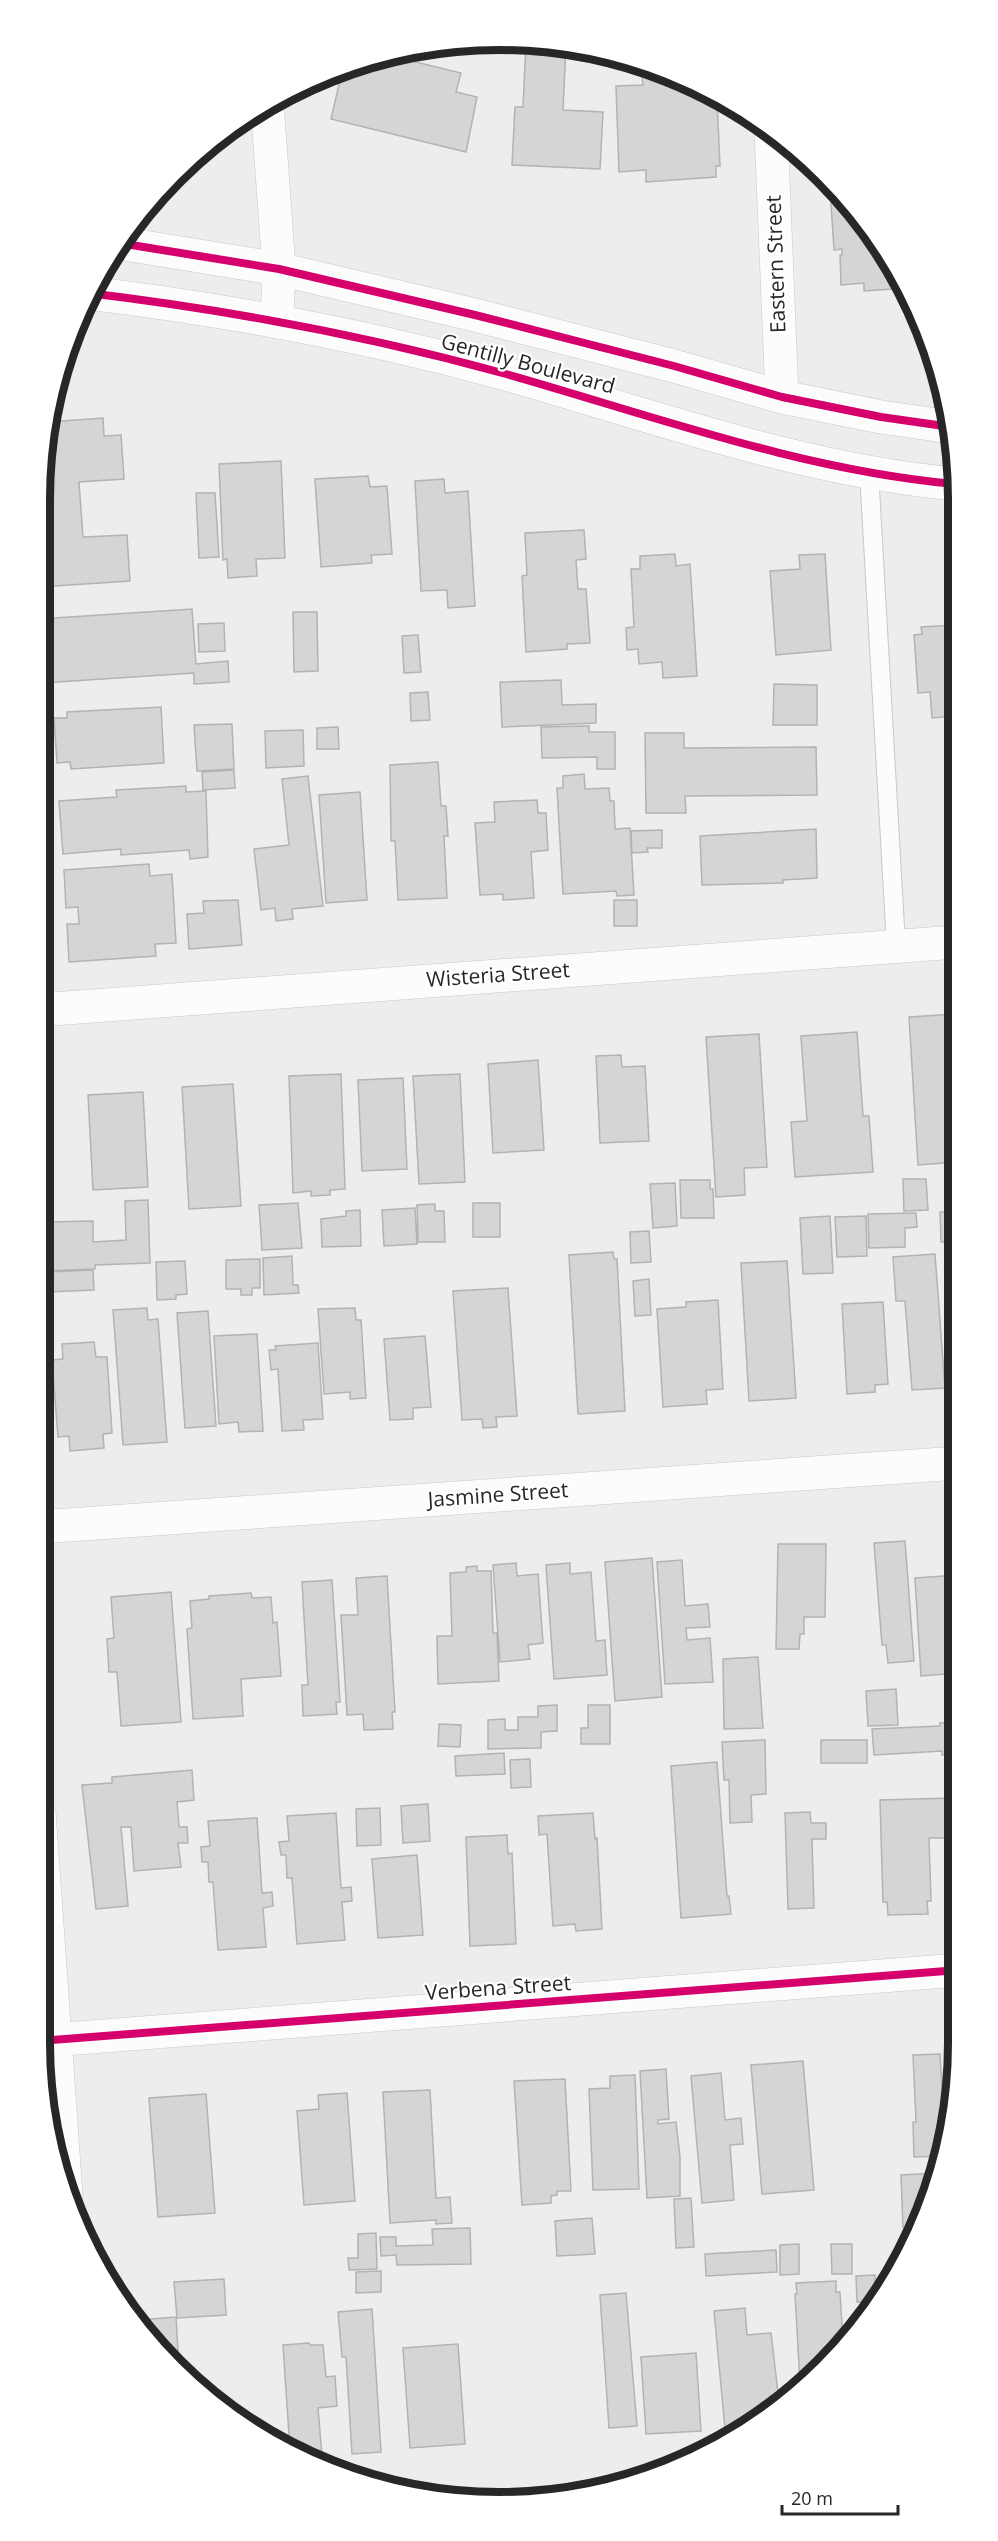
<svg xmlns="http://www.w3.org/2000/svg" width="998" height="2541" font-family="'Open Sans',sans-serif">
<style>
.building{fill:#d6d4d6;stroke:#b4b2b4;stroke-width:1.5}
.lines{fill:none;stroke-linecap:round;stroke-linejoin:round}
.service-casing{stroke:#cac8ca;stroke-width:20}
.minor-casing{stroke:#cac8ca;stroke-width:34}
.primary-casing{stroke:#cac8ca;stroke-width:34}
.service{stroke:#fcfcfc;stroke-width:18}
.minor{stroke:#fcfcfc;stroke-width:33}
.primary{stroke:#fcfcfc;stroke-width:33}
.cycleway-casing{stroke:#fff;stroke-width:11}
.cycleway{stroke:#d6006c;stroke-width:8}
.labels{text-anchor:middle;stroke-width:4.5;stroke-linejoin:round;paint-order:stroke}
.street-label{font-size:21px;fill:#282628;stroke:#fff}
.rim{fill:none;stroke:#282628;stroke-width:8}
</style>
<rect width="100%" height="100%" fill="#eeecee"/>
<!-- building -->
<path class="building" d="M526,43l40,3 -3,64 40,2 -3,57 -88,-4 3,-58h8z
M396,53l-1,4 66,16 -5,19 21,5 -11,55 -135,-33 12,-52z
M665,76l52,23 3,67h-4v11l-70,5v-12l-27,2 -3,-86 27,-1 -1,-8z
M822,176l23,20 62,92 -43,3v-8l-23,2 -1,-30h2v-6l-8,1 -4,-61 -7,1z
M103,418l1,18 17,-1 3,44 -45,3 4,55 44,-2 3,46 -91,6v-88l10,-77z
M281,461l4,97 -29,1 1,17 -29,2 -1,-19 -4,1 -4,-96z
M368,476l2,11 17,-1 5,68 -21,1 1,8 -51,4 -6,-88z
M444,479l1,14 23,-2 7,115 -27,2 -1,-18 -26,1 -6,-110z
M196,493h19l4,64 -20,1z
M584,530l2,29 -10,1 2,29h8l4,54 -23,1v5l-41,3 -4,-76 5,-1 -2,-42z
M675,554l1,12 14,-2 7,112 -34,2 -1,-16 -23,2 -1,-15 -11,1 -1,-22 8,-1 -3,-58h9v-13z
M825,554l6,96 -55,5 -6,-84 30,-2 -1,-14z
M192,609l4,55 32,-3 1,21 -35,2v-11l-152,10 -3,-64z
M293,612h24l1,59 -24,1z
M224,623l1,28 -26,1 -1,-28z
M955,625l1,91 -24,2 -2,-26 -12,1 -4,-58 8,-1 -1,-7z
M418,635l3,37 -17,1 -2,-37z
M561,680l1,25 34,-1v19l-94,4 -2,-45z
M774,684l43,1v40h-44z
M428,692l2,28 -19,1 -1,-28z
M161,707l3,56 -93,6 -1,-7 -13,1 -3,-45h13v-6z
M232,724l2,45 -37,2 -3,-46z
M589,726v6h26v37h-18v-12l-55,1 -1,-31z
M338,727l1,22h-22v-21z
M303,730l1,36 -38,2 -1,-37z
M645,733h39v15l132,-1 1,48 -132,1 1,17h-40z
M956,739v40h-7l-2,-39z
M438,762l3,44h5l2,30h-4l3,62 -49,2 -3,-59h-4l-1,-76z
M234,770l1,18 -32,2 -1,-18z
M584,774l1,15 24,-1 1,13h4l1,28 15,-1 4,67 -17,1 -1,-5 -53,3 -6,-106h6v-12z
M308,776l15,130 -31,3 1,10 -17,2 -1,-13 -14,2 -7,-61 35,-4 -7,-66z
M186,786v6l20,-1 2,66 -18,2 -1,-9 -68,5v-6l-58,5 -4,-53 58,-4 -1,-7z
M360,792l7,108 -41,3 -7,-108z
M537,800l1,13h8l2,37 -17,2 3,46 -31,2v-6l-23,1 -5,-72 20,-1 -1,-20z
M816,829l1,49 -34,2v3l-81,2 -2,-49z
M662,830v18h-15l1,4 -16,1 -1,-22z
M149,864l1,12 22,-2 4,69 -21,1 1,12 -87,6 -2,-38h12l-1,-17 -12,1 -2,-38z
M238,900l4,45 -53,4 -2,-35 17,-1 -1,-12z
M614,900h23v26h-23z
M956,1014l1,148 -39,3 -9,-148z
M857,1032l6,84h6l4,56 -78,5 -4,-55 16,-1 -6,-85z
M759,1034l8,133 -23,1 1,27 -29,2 -10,-160z
M621,1055l1,12 23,-1 4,75 -49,2 -4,-87z
M538,1060l6,90 -51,3 -5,-89z
M341,1074l4,115 -15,1v5l-19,1v-5l-18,2 -4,-117z
M460,1074l5,108 -46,2 -6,-108z
M403,1078l4,91 -45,2 -4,-91z
M233,1084l8,122 -52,3 -7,-122z
M143,1092l5,95 -55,3 -5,-95z
M903,1179h23l2,31 -24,1z
M680,1180h30v9h3l1,29h-33z
M675,1183l2,43 -24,2 -3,-44z
M148,1200l2,63 -55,2v4l-50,2 -1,-49 49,-1v21l33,-2 -1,-39z
M298,1203l4,45 -40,2 -3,-45z
M473,1203h27v34h-27z
M435,1204v7h9l1,31h-27l-1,-37z
M415,1208l2,36 -33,2 -2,-36z
M360,1210l1,36 -39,1 -1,-28 25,-3v-5z
M940,1212h17v30h-16z
M916,1213l1,14 -12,1v19l-36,1 -1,-34z
M830,1216l3,57 -30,1 -3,-56z
M866,1216l1,40 -30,1 -2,-40z
M649,1231l2,31 -20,1 -1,-31z
M613,1252l1,7h3l8,152 -47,3 -9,-159z
M935,1254l10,134 -33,2 -7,-89h-9l-3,-44z
M292,1256l1,29h5l1,8 -35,2 -1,-37z
M260,1259v29h-8v7h-11v-6h-15v-29z
M185,1261l2,33 -11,1v4l-19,1 -1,-38z
M787,1261l9,137 -47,3 -8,-138z
M93,1270l1,20 -46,2 -1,-20z
M649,1279l2,36 -16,1 -2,-35z
M508,1288l9,128 -21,1 1,10 -14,1 -1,-9 -20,1 -9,-129z
M718,1300l5,89 -17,1 1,14 -44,3 -6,-98 29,-2v-5z
M883,1302l5,82 -13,1v7l-28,2 -5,-90z
M147,1308l1,12 10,-1 9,123 -44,3 -10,-135z
M355,1308l1,12h5l5,78 -16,1v-7l-26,2 -6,-85z
M208,1311l8,115 -31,2 -8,-115z
M257,1334l6,97 -24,1 -1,-10 -19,2 -5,-88z
M425,1336l6,71 -18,1v11l-23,1 -6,-81z
M94,1342l2,15h11l5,76 -9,1 1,14 -34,3 -1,-15 -11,1 -6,-77 11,-1 -1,-15z
M318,1343l5,76 -20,1 1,10 -22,1 -4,-62 -7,1 -2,-20h7l-1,-4z
M905,1541l9,120 -26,2 -2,-18h-4l-8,-102z
M778,1544h48l-1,73h-21v17h-4l-1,15h-23z
M652,1558l10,139 -47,4 -10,-139z
M682,1560l3,46 23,-2 2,23 -24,1 1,12 23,-2 3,44 -48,2 -8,-122z
M516,1563l1,13 21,-2 5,69 -15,2 2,14 -30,3 -7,-97z
M570,1563v11l21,-2 5,69 9,-1 2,35 -53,4 -8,-114z
M477,1566v5h14l2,62h4l2,48 -61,3 -1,-48h15l-2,-63 16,-1v-5z
M958,1575v98l-37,3 -6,-98z
M387,1576l8,136h-3l1,17 -29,1 -1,-16 -16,1 -6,-100h17l-2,-37z
M332,1580l8,122h-4l1,12 -34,2 -1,-31h6l-6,-103z
M171,1592l10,130 -60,4 -4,-54h-8l-2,-33 7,-1 -3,-41z
M251,1593l1,5 19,-1 2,26 4,-1 4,54 -40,3 2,37 -50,3 -6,-90 5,-1 -2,-27 19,-2v-3z
M758,1657l5,71 -39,1 -1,-70z
M896,1689l2,36 -30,1 -2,-35z
M557,1705v26l-16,1v16l-53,1v-29l17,-1v11h13v-13h20v-11z
M588,1705h22v39h-29v-16h7z
M958,1722v32l-16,1v-4l-68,4 -2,-26 68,-3v-3z
M439,1724l22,1 -1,22 -22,-1z
M765,1740l1,54 -15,1 1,27 -22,1 -1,-43h-5l-2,-38z
M821,1740h46v23h-46z
M504,1753l1,21 -49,2 -1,-20z
M530,1759l1,28 -20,1 -1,-28z
M717,1762l10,134h2l2,18 -50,4 -10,-152z
M192,1770l2,30 -17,2 2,25h8l1,16h-10l3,24 -47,4 -3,-44h-10l7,79 -32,3 -14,-124 30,-2v-6z
M953,1798l2,40h-26l2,63h-4l1,13 -40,1 -1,-13h-4l-3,-102z
M428,1804l2,37 -27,2 -2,-37z
M380,1808l1,37 -24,1 -1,-37z
M810,1812l1,11h15v16h-14l2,69 -26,1 -3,-96z
M336,1813l5,75 10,-1 1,14 -10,1 3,38 -48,4 -5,-66h-5l-1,-23h-5l-2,-13 10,-1 -2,-25z
M593,1813l2,26 2,-1 5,91 -26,2 -1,-7 -22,2 -6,-92 -8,1 -1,-19z
M257,1818l5,75 10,-1 1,14 -10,2 3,39 -48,3 -5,-68h-4l-1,-20h-6l-1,-15 9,-1 -2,-25z
M507,1835l1,19 4,-1 4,91 -46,2 -4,-109z
M417,1855l6,80 -45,3 -6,-79z
M940,2054l3,50h2v14h-3l2,38 -30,1 -1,-35h3l-3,-67z
M803,2061l11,129 -52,4 -11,-129z
M949,2064h7l-5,37z
M666,2069l3,50 -11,1v4l18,-2 4,35v39l-33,2 -7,-127z
M721,2073l4,47 16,-2 2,26 -13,1 4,55 -32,3 -11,-127z
M635,2075l4,114 -46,1 -4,-101 21,-1v-12z
M565,2079l6,112h-14v4l-6,1v7l-29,2 -8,-124z
M430,2090l6,108 14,-1 2,26 -16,1v-4l-46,3 -7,-131z
M347,2093l8,108 -51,4 -7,-94 22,-2 -1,-14z
M206,2094l9,119 -57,4 -9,-119z
M939,2173l-21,55h-15l-2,-53z
M691,2198l3,49 -18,1 -2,-49z
M592,2218l3,36 -38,2 -2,-35z
M470,2228l1,36 -74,1 -1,-10 -15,1 -1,-19h16v9l37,-1 -1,-16z
M376,2233l1,36 -28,1 -1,-12h10v-24z
M799,2244v30l-19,1v-30z
M831,2244h21v30h-20z
M776,2250l1,22 -71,4 -1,-22z
M381,2271v21l-25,1v-21z
M875,2275l1,27h-19l-1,-26z
M224,2279l2,36 -49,3 -3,-36z
M836,2281v11h4l3,50 -43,40 -5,-88h2l-1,-11z
M626,2293l11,133 -28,2 -9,-133z
M138,2307l1,13 37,-3 3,49 -26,-21 -27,-37z
M745,2308l2,27 24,-2 8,68 -12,12 -13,1 1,10 -4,3 -26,2 -11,-118z
M372,2309l9,143 -29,2 -6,-97h-4l-4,-45z
M309,2343l1,2h13l3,32 9,-1 2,30 -19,2 4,48 -16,1 -16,-7 -7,-105z
M458,2344l7,100 -55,4 -7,-100z
M696,2353l5,78 -55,3 -5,-77z"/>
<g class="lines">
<defs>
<path id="service" d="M869,472l27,473"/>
<path id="minor" d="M267,102l12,167 -2,53
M771,131l11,266
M39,1010l917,-68
M39,1527l919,-64
M39,1811l27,384
M39,2041l920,-71"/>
<path id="primary" d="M119,243l160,26 196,46 199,51 108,31 99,20 70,10
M88,293c141,17 281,43 418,81 148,42 295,96 449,110"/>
</defs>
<!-- service casing -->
<use href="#service" class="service-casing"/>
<!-- minor casing -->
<use href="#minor" class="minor-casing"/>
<!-- primary casing -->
<use href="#primary" class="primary-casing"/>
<!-- service -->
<use href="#service" class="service"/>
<!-- minor -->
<use href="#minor" class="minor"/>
<!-- primary -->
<use href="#primary" class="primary"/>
<defs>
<path id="cycleway" d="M119,243l160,26 196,46 199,51 108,31 99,20 70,10
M88,293c141,17 281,43 418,81 148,42 295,96 449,110
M39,2041l920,-71"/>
</defs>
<!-- cycleway casing -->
<use href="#cycleway" class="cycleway-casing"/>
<!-- cycleway -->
<use href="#cycleway" class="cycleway"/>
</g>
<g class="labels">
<!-- street labels -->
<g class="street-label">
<text transform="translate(776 264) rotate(-92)" y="7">Eastern Street</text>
<text transform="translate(528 364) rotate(15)" y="7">Gentilly Boulevard</text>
<text transform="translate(498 975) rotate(-4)" y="7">Wisteria Street</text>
<text transform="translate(498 1495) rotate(-4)" y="7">Jasmine Street</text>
<text transform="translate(498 1988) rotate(-4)" y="7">Verbena Street</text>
</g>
</g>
<!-- crop -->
<path d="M0 0H998V2541H0ZM499 50H499A449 449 0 0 1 948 499V2043A449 449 0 0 1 499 2492H499A449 449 0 0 1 50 2043V499A449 449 0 0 1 499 50Z" fill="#fff" fill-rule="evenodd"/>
<path class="rim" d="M499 50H499A449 449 0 0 1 948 499V2043A449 449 0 0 1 499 2492H499A449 449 0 0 1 50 2043V499A449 449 0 0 1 499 50Z"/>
<!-- scale -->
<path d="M782 2505v9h116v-9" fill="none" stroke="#282628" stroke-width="3"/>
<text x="791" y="2505" font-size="18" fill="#282628" stroke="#ffffff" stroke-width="4.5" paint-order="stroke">20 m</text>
</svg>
